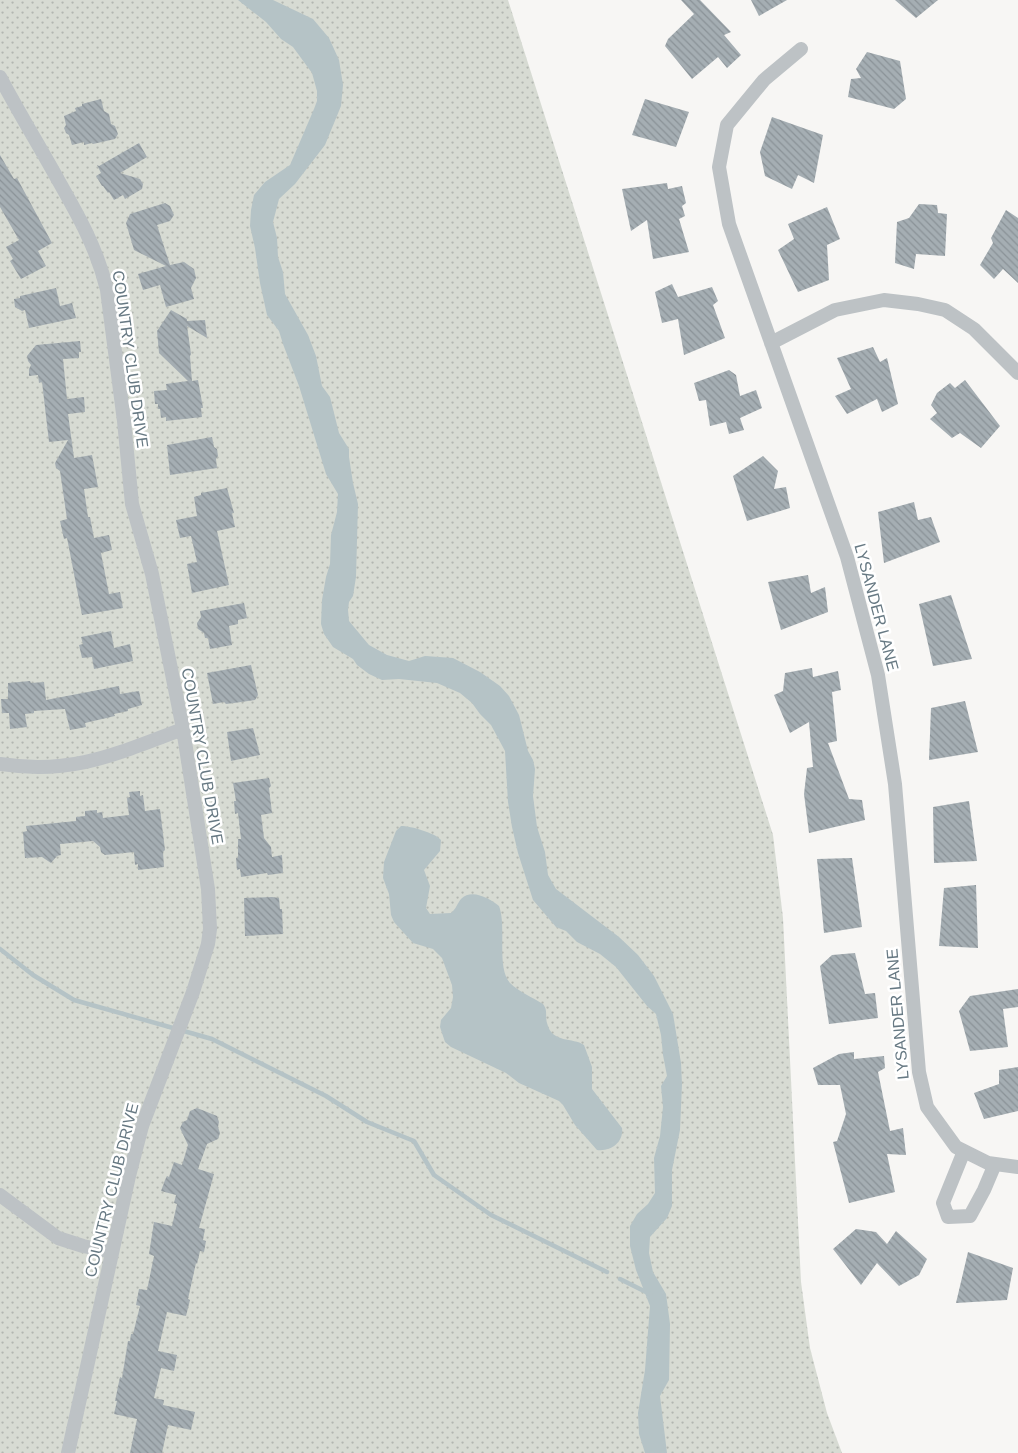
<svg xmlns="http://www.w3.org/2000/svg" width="1018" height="1453" font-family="Helvetica,sans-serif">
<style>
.grass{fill:url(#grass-dots)}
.water{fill:#b5c3c6}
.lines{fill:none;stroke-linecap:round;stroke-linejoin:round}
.stream{stroke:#b5c3c6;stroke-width:4.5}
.building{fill:url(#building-back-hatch)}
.street{stroke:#bdc2c5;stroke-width:14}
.labels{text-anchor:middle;stroke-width:5;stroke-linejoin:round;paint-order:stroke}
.street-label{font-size:16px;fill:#677983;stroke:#fff}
</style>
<defs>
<pattern id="grass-dots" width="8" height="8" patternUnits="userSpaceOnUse" patternTransform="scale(1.25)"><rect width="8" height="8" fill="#d7dbd3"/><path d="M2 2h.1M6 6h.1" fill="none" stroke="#b2b6b1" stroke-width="1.8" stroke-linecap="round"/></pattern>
<pattern id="building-back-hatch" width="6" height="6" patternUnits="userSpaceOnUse" patternTransform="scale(1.25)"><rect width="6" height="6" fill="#a5aeb3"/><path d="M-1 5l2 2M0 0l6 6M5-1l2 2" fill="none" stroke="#8a9297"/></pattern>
</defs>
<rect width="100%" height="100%" fill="#f7f6f4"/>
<!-- grass -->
<path class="grass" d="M0,0h508l265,835 10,83 18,364 9,66 17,65 15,40h-842z"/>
<!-- water -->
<path class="water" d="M238,0h35l40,19 16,19 10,22 4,25 -2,21 -16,39 -30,39 -16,15 -6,23 4,16 1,19 5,15 2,22 23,41 8,21 6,30 8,11 9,36 10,16v8l4,26 5,21 -2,73 -3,19 -4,6 -1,8 1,11 20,24 18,10 22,6 16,-5 28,2 27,14 20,14 9,10 10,19 9,36 5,9 2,9 -2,27 4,31 8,25 3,23 8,14 63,48 19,18 16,21 19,38 8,49 1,21 -2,46 -8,40v36l-5,12 -17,19 -1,16 4,19 13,22 4,30 -1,56 -9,16 7,57h-22l-6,-19 -1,-21 7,-43 5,-64 -14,-36 -6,-24v-20l7,-12 11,-10 7,-11 -1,-35 6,-22 3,-29 -2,-21 6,-10 -4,-21 -2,-20 -5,-21 -9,-8 -31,-39 -16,-13 -23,-12 -11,-11 -10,-4 -23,-27 -15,-47 -6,-26 -4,-25 -3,-51 -14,-26 -11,-11 -8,-11 -12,-10 -23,-10 -38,-4 -17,1 -13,-6 -12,-9 -4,-6 -20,-12 -9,-13 -3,-10 1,-24 4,-23 4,-13 1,-29 6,-23 1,-18 -12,-20 -27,-88 -16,-42 -4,-13 -12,-16 -7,-32 -5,-35 -5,-22 1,-16 3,-15 11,-13 25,-17 24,-56 3,-8v-10l-5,-18 -19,-26 -12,-8 -15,-17z
M401,826c10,0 34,7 40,14l-1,11 -16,19 6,16 -4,22 4,6 21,-1c5,-4 6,-9 10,-14 11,-11 29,0 38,7 8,21 -3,61 11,77 9,9 22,14 33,21 5,6 2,12 4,19 5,21 26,14 37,22l8,22v22l30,39c2,14 -11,24 -25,22l-22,-25 -12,-20 -4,-4 -40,-18 -13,-10 -55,-26 -6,-5 -5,-15 1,-7 10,-12 2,-11 -1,-12 -10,-27 -9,-9 -20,-6 -19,-21 -3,-7 -2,-21 -6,-16 1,-16 12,-31z"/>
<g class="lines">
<!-- stream -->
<path class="stream" d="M0,949l33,26 41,25 138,39 114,57 41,26 47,19 20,34 57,40 116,57
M620,1279l30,15"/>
</g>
<!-- building -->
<path class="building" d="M681,0h19l31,32 -7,3 17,20 -14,13 -9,-11 -26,22 -27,-33 3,-7 26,-25z
M751,0h36l-28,16z
M895,0h43l-22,18z
M867,52l33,9 6,38 -12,10 -46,-12 3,-18 10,-1 -5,-9z
M101,99l3,12 5,3 2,10 4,2 3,8 -3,5 -22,5 -1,-1 -8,2v-3l-12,3 -3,-10 -3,-2 -2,-5 2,-3 -2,-9 12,-5 -1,-3 7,-2v-2z
M645,99l44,13 -13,35 -44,-12z
M772,117l51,18 -9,48 -16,-8 -6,14 -27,-13 -5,-24z
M139,143l8,14 -27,16 20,6 3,5 -1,5 -17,10 -2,-4 -9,5 -5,-8 -1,1 -5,-7h-1l-6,-10 5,-3 -4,-8 2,1z
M0,155l14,24 3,-1 35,65 -14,8 8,15 -25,13 -11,-18 3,-2 -7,-12 13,-7 -19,-33z
M667,183l1,6 14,-3 4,17 -4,3 3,10 -6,3 10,33 -36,7 -6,-39 -16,11 -9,-42z
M165,203l5,3 4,9 -4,6 -13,4 13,40 14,-3 10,7 2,9 -5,10 3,11 -28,8 -6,-22 -17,5 -5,-16 28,-8 -32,-16 -8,-27 4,-9z
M919,204l18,1 1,8 9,1 -2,42 -29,-2 -2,15 -19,-6 2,-41 12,-4z
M827,207l13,32 -13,6 2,35 -31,12 -20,-42 16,-11 -6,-15z
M1006,210l12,8v65l-15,-14 -9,10 -14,-14 13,-22 -2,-5z
M672,284l6,13 34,-10 6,14 -5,4 12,33 -41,17 -6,-36 -16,4 -7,-31z
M56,288l4,18 12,-3 4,15 -47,10 -4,-18 -3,1 -7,-4 -1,-8 6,-1v-2z
M171,310l16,9v2l18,-1 2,18 -20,-12 4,28 -1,2 2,25 6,-1 5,28h-2l1,9 -36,4v-4l-5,1 -1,-9h-2v-5h-3l-1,-13 13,-1 -1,-6 22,-3 -29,-28 -2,-22z
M80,341l1,11h-2v6l-16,1 4,40 17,-2 1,15 -17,2 6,44 18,-3 6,32 -14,2 4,28h2l4,21 15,-3 3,15 -11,3 8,41 11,-2 3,16 -41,7 -15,-77 -3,1 -4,-18 7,-2 -7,-48 -4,-3 -1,-5 13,-23 -19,2 -7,-60 -3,1 -1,-8 -9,1v-7l2,-4 -3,-4 -1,-5 9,-11z
M873,347l7,15 7,-4 11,46 -16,8 -5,-13 -30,15 -12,-18 16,-7 -14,-31z
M729,370l7,5 4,21 16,-6 6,18 -22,10 4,12 -15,4 -3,-12 -16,4 -4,-26 -7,1 -5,-18z
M965,380l35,46 -19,22 -21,-15 -8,5 -22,-19 7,-6 -6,-8 6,-12 13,-10 5,5z
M212,437l2,10 3,2 1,7 -2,3 1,9 -47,7 -3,-30z
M763,456l15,15 -4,18 12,-2 4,21 -43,13 -14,-45z
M227,488l7,25h-2l3,14 -18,4 12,54 -37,8 -5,-29 10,-2 -6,-26 -11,2 -4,-18 21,-4 -3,-19 7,-2v-2z
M914,502l4,18 13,-3 9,25 -56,21 -6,-51z
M808,575l3,18 14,-6 3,25 -47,18 -13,-48z
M951,595l21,64 -39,7 -14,-62z
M244,603l3,15 -9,2v4l-9,2 3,19 -22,4 -2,-11h-3l-1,-5 -6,-4 -1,-6 4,-6 -1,-6z
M111,631l3,17 16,-4 3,17 -39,8 -2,-12 -10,1 -3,-13 4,-1 -2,-7z
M251,665l7,30 -3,5 -21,3 -8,1 -2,-2 -11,2 -6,-31z
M812,668l1,9 25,-6 3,19 -9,2 5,49 -9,2 21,56 13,1 3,20 -56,13 -5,-39 3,-26 6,-1 -4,-45 -19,11 -16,-38 9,-4 2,-18z
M30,681l1,2 13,-1 2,18 73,-14 1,8 19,-3 3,14 -14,4v2l-14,3 1,2 -30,7 1,4 -16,3 -5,-21 -31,2v2l-9,1 2,13 -17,2 -1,-16h-7l-1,-14h7v-16z
M965,701l13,51 -49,8 2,-52z
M253,728l7,27 -29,6 -4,-29z
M269,778l2,8 -2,2 3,25 -11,2 3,23 7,9 1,10 10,-2 1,18 -15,2 -1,-2 -26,4 -1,-8 -3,1 -1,-12h2v-19h3l-3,-26 -3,1 -1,-13h2l-3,-18z
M140,791v5l3,-1 2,16 15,-2 5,41 -2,2 1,15 -26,3v-6l-3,1 -1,-13 -29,3 -4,-3 -1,-5 -7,-6 -33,3 1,11 -4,1 -6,7 -9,-6 -17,1 -2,-26 4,-1 -1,-5 50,-5v-4l9,-1v-5l12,-1v3l5,-1 1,6 26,-3 -2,-17 3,-1 -1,-5z
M969,801l8,60 -43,2 -1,-56z
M852,858l10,69 -38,6 -7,-74z
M976,885l2,63 -39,-2 5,-58z
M272,897l7,1 1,11h2l1,25 -38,2 -1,-38z
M855,953l10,41 10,-1 3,25 -49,6 -9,-58 12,-11z
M1018,989v18l-15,2 5,38 -38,4 -11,-40 11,-15z
M854,1052v7l30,-3 1,12 -7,4 12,59 13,-3 3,27 -19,-1 8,38 -46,11 -16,-61 4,-1 9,-27 -6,-29h-22l-5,-17 26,-14z
M1018,1067v44l-34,8 -10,-26 25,-9v-14z
M197,1108l20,8 2,6 -1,5 2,6 -2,6 -11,5 -9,25 16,5 -15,54 6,1 -2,11 3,1 -2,11 -4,-1 -3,13 -1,-1 -8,36 2,1 -4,16 -19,-4 -9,39 19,4 -3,16 -13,-3 -7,30 10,2 -1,5 32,7 -4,18 -23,-5 -6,28h-32l7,-34 -23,-5 3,-13h-2l5,-24 2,1 6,-37h2l1,-7h2l7,-28 -4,-1 3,-16 8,1 7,-34 -5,-2 5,-32 18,4 5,-22 -3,-1 2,-8 -15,-4 4,-11 2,-4 2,1 5,-15 8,3 6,-20 -8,-17 3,-6 4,-2 3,-9z
M856,1229l20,3 11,12 9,-13 31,28 -8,16 -20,11 -22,-23 -16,22 -28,-36z
M968,1252l45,16 -6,32 -51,3z"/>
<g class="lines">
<!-- street -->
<path class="street" d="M801,49l-37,31 -37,45 -8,42 10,57 118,333 31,118 17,109 24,288 8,35 29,40 32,16 30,4
M0,77c18,34 38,67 57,101 21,37 40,70 50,112l17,131 8,83 20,70 31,155 25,160 2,40 -2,15 -15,48 -51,134 -13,50 -61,277
M771,343l64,-33 49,-10 34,4 27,6 29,19 44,44
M0,764c73,11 116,-10 183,-35
M964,1151l-21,52 5,14 22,-1 14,-26 11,-26
M0,1195l58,43 25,8 29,6"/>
</g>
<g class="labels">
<!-- street labels -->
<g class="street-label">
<text transform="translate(131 359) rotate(82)" y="6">COUNTRY CLUB DRIVE</text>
<text transform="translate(877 607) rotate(75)" y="6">LYSANDER LANE</text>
<text transform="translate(203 756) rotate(80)" y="6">COUNTRY CLUB DRIVE</text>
<text transform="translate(897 1014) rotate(-95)" y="6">LYSANDER LANE</text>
<text transform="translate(111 1190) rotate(-76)" y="6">COUNTRY CLUB DRIVE</text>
</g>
</g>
</svg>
